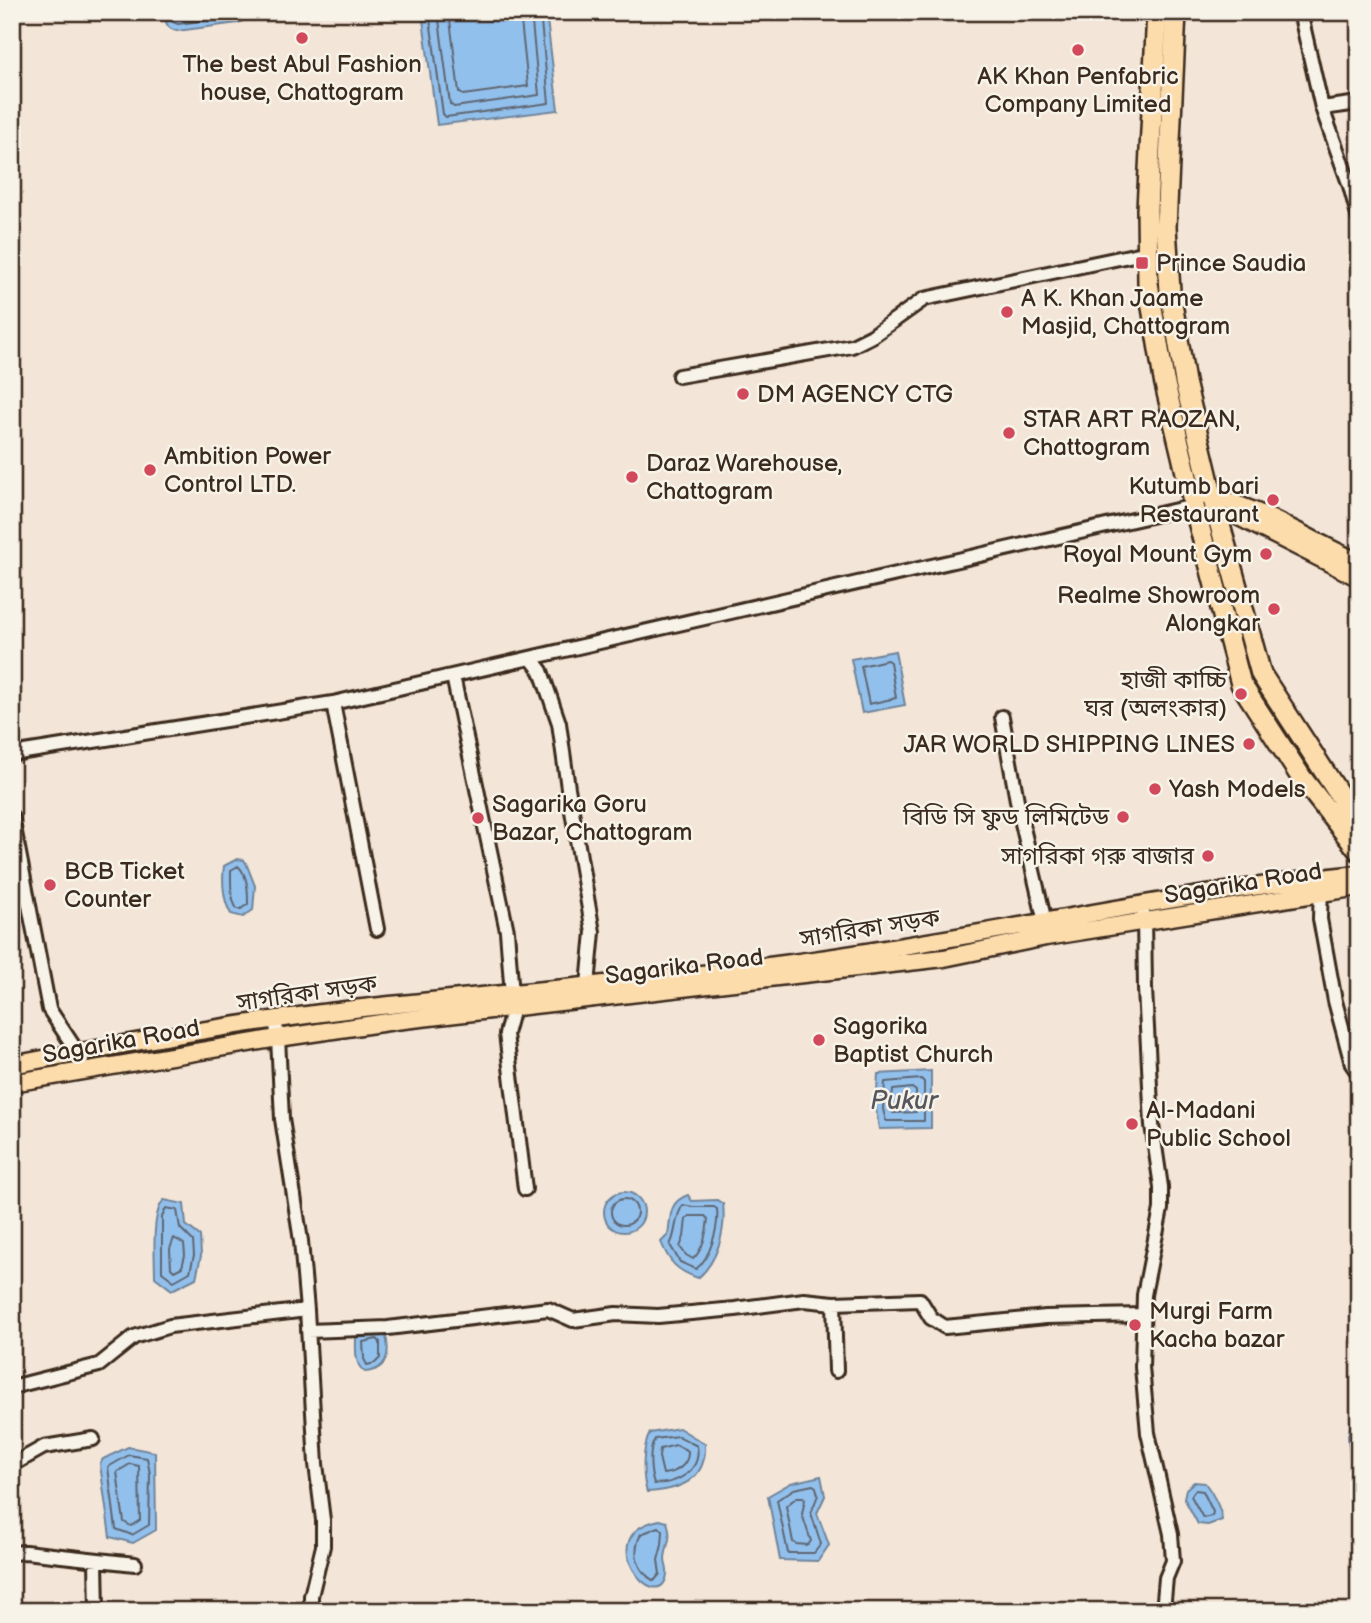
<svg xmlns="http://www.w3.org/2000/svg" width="1371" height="1623" font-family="'Balsamiq Sans','Noto Sans Bengali',sans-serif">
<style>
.water{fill:#92c0ed;stroke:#6f849a;stroke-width:2}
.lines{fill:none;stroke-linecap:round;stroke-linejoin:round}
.shore{stroke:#5e6671;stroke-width:2}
.minor-casing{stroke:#3b2a1e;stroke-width:18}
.major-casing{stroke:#3b2a1e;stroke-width:21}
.highway-casing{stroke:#3b2a1e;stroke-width:24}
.minor{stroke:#f7f3e8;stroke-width:12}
.major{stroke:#fddcac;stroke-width:16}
.highway{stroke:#fddcac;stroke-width:19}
.poi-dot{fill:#d1495b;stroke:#f7f3e8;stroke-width:2.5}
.labels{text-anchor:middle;stroke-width:5;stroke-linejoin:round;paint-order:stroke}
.poi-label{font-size:24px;fill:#3b2a1e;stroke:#f7f3e8;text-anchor:start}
.street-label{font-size:24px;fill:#3b2a1e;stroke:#f7f3e8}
.water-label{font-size:26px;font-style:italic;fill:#55575c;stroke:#f7f3e8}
</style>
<rect width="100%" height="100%" fill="#f3e5d7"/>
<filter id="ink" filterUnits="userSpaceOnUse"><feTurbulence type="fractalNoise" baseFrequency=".0143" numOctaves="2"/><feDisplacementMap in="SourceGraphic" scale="14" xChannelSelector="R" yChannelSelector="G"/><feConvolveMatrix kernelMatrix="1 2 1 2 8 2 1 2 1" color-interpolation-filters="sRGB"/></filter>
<g filter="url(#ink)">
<!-- water -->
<path class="water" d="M165,12h84l-4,8 -7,3 -61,8c-10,-2 -12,-8 -12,-19z
M422,12h124l12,98 -121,15z
M895,651l10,54 -43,8 -11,-54z
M237,859l7,1 2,3 9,23 -2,24 -10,7 -12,-3c-8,-13 -9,-34 -7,-48z
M931,1071v57l-52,1 -3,-20 2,-35z
M604 1212a20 20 0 1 1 40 0a20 20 0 1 1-40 0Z
M688,1195l4,6 25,-1 6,4c3,26 -5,57 -25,74 -21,-7 -29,-16 -37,-36l7,-7c3,-18 0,-33 20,-40z
M164,1200l20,4 2,21 14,11 1,20 -5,22 -24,12 -17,-13c0,-20 -4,-64 9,-77z
M385,1333c6,19 3,37 -20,39 -11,-7 -9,-23 -9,-35l3,-3z
M1359,1421v150l-11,-136 4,-13z
M679,1428l26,16c2,37 -26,46 -58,48 -5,-15 -5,-45 3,-59z
M128,1447l27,5 1,78 -23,13 -23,-6 -10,-73 3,-5z
M821,1476l4,20 -8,17 12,32 -11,16 -38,-1 -12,-64 23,-13z
M1194,1482l11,1c7,9 16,25 17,37l-14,5 -10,-1 -14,-26 2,-9z
M660,1520l7,2c6,16 -1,23 -2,37 0,6 3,10 2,16 -8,44 -80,-41 -7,-55z"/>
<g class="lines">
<!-- shore -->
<path class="shore" d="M171,12l2,10 5,2 59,-8 5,-4
M429,12l14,102 3,3 103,-14 -9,-91
M438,12l12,92 4,3 85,-12 -8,-83
M449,12l10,80 4,3 65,-9 -8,-74
M887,660l3,2 6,36 -27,6 -8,-38z
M238,866c10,9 10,25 10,38l-7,5h-4c-7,-11 -6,-26 -6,-39z
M921,1079l3,3v39h-38l-3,-12 2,-27z
M912,1088l4,3v21l-23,1 -2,-5 2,-18z
M611 1212a13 13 0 1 1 26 0a13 13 0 1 1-26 0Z
M683,1205l10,2h21l3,2c2,18 -7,50 -21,60l-16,-7 -10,-17c7,-12 4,-28 13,-40z
M166,1208l11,2 3,18 13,13 1,14 -4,17 -16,9 -12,-9v-55z
M689,1216h16l3,3c-1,13 -5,31 -15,40l-7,-4 -6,-8 4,-10 2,-18z
M174,1238l10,6 1,11 -3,12 -8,4 -3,-3 -1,-19z
M377,1339l3,3v16l-5,5 -8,2 -3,-6 -1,-17z
M678,1436l19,10c5,26 -21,38 -43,38 -4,-11 -6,-34 1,-45z
M676,1445l12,6c1,14 -12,22 -25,23l-4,-17 1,-8z
M129,1455l18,3 3,16 -1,51 -17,10 -16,-6 -8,-62z
M130,1464l9,2 1,54 -9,6 -7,-4 -7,-50z
M813,1485l3,2 2,8 -7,18 10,31 -7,9h-26l-11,-53 17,-11z
M1195,1490l8,1 10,21 -1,4 -9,2 -12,-22z
M797,1497h6l2,2 -3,15 9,27 -3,4 -12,-1 -3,-2 -7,-36z
M659,1527l4,4 -1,14 -4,15 2,14 -6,7c-18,-11 -22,-29 -13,-47z"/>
<defs>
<path id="minor" d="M1300,12l22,96 28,78 9,33
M1322,108l37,-5
M679,376l173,-30 20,-10 52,-37 224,-47
M531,658l10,13 18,52 9,65 25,144 -5,53
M453,676l54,255 6,77 -7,26 19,155
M333,703l44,226
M1002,717l16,89 27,116
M12,754l321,-51 861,-197
M12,817l37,192 33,50
M1321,885l-1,34 15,82 17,63 7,10
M1144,915l1,74 7,136 9,62v22l-17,86 -2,72 6,66 23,101 2,27 -7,17 -3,33
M275,1019l3,19 4,81 19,122 6,69 9,154 7,56v26l-12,50v15
M308,1331l80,-3 160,-19 25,11 43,-6 42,2 77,-7 69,-9 30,3
M836,1371l-2,-68 86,-3 11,18 14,9 101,-10 97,-2
M12,1387l87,-22 35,-28 36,-11 137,-16
M12,1465l32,-18 49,-8
M12,1553l13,-1 110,12
M96,1561l1,50"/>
<path id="major" d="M1192,494c53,4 117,46 167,68
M1233,514l126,64
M12,1065c125,-24 252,-47 378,-60 134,-14 268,-24 402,-42 189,-25 376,-70 567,-89
M12,1083l266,-45 117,-17 549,-63 102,-21 313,-50"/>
<path id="highway" d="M1157,12l-10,197 1,74 16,97 30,126 47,178 60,93 58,74
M1176,12l-10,215 4,64 15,91 30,125 46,167 98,151"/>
</defs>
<!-- minor casing -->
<use href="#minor" class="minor-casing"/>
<!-- major casing -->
<use href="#major" class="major-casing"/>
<!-- highway casing -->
<use href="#highway" class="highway-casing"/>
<!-- minor -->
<use href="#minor" class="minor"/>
<!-- major -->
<use href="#major" class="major"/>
<!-- highway -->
<use href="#highway" class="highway"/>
</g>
</g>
<!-- markers -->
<g class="poi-dot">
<circle cx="302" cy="38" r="7"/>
<circle cx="1078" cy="50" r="7"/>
<rect x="1135" y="256" width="14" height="14" rx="3.5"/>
<circle cx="1007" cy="312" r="7"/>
<circle cx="743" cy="394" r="7"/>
<circle cx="1009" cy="433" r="7"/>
<circle cx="150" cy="470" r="7"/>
<circle cx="632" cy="477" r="7"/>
<circle cx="1273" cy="500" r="7"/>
<circle cx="1266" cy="554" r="7"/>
<circle cx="1274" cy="609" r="7"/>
<circle cx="1241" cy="694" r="7"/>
<circle cx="1249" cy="744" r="7"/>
<circle cx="1155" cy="789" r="7"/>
<circle cx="1123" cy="817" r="7"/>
<circle cx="478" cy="818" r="7"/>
<circle cx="1208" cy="856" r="7"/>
<circle cx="50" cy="885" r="7"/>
<circle cx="819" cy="1040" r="7"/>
<circle cx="1132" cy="1124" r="7"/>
<circle cx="1135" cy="1325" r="7"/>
</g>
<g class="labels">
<!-- poi labels -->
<g class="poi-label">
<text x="302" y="72" text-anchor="middle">The best Abul Fashion<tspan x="302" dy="28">house, Chattogram</tspan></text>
<text x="1078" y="84" text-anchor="middle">AK Khan Penfabric<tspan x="1078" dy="28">Company Limited</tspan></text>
<text x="1156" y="271">Prince Saudia</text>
<text x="1021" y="306">A K. Khan Jaame<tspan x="1021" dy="28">Masjid, Chattogram</tspan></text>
<text x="757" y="402">DM AGENCY CTG</text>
<text x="1023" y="427">STAR ART RAOZAN,<tspan x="1023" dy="28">Chattogram</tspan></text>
<text x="164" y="464">Ambition Power<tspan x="164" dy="28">Control LTD.</tspan></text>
<text x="646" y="471">Daraz Warehouse,<tspan x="646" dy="28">Chattogram</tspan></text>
<text x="1259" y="494" text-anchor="end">Kutumb bari<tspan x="1259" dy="28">Restaurant</tspan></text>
<text x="1252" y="562" text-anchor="end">Royal Mount Gym</text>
<text x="1260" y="603" text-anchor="end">Realme Showroom<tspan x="1260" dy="28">Alongkar</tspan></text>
<text x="1227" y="688" text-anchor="end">হাজী কাচ্চি<tspan x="1227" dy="28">ঘর (অলংকার)</tspan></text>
<text x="1235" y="752" text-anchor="end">JAR WORLD SHIPPING LINES</text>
<text x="1169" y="797">Yash Models</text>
<text x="492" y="812">Sagarika Goru<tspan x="492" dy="28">Bazar, Chattogram</tspan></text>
<text x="1109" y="825" text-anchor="end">বিডি সি ফুড লিমিটেড</text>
<text x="1194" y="864" text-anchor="end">সাগরিকা গরু বাজার</text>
<text x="64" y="879">BCB Ticket<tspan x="64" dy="28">Counter</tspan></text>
<text x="833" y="1034">Sagorika<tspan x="833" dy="28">Baptist Church</tspan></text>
<text x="1146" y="1118">Al-Madani<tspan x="1146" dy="28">Public School</tspan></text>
<text x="1149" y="1319">Murgi Farm<tspan x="1149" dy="28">Kacha bazar</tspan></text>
</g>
<!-- street labels -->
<g class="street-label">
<text transform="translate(1243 883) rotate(-9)" y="8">Sagarika Road</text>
<text transform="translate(870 928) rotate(-9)" y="8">সাগরিকা সড়ক</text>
<text transform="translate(684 966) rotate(-7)" y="8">Sagarika Road</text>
<text transform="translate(307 993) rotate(-8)" y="8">সাগরিকা সড়ক</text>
<text transform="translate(121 1041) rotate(-10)" y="8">Sagarika Road</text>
</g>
<!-- water labels -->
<g class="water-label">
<text x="904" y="1109">Pukur</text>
</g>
</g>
<!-- margin -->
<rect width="1371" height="1623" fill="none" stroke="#f7f3e8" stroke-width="42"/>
<rect x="21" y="21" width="1329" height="1581" fill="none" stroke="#3b2a1e" stroke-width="2.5" filter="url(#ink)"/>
</svg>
